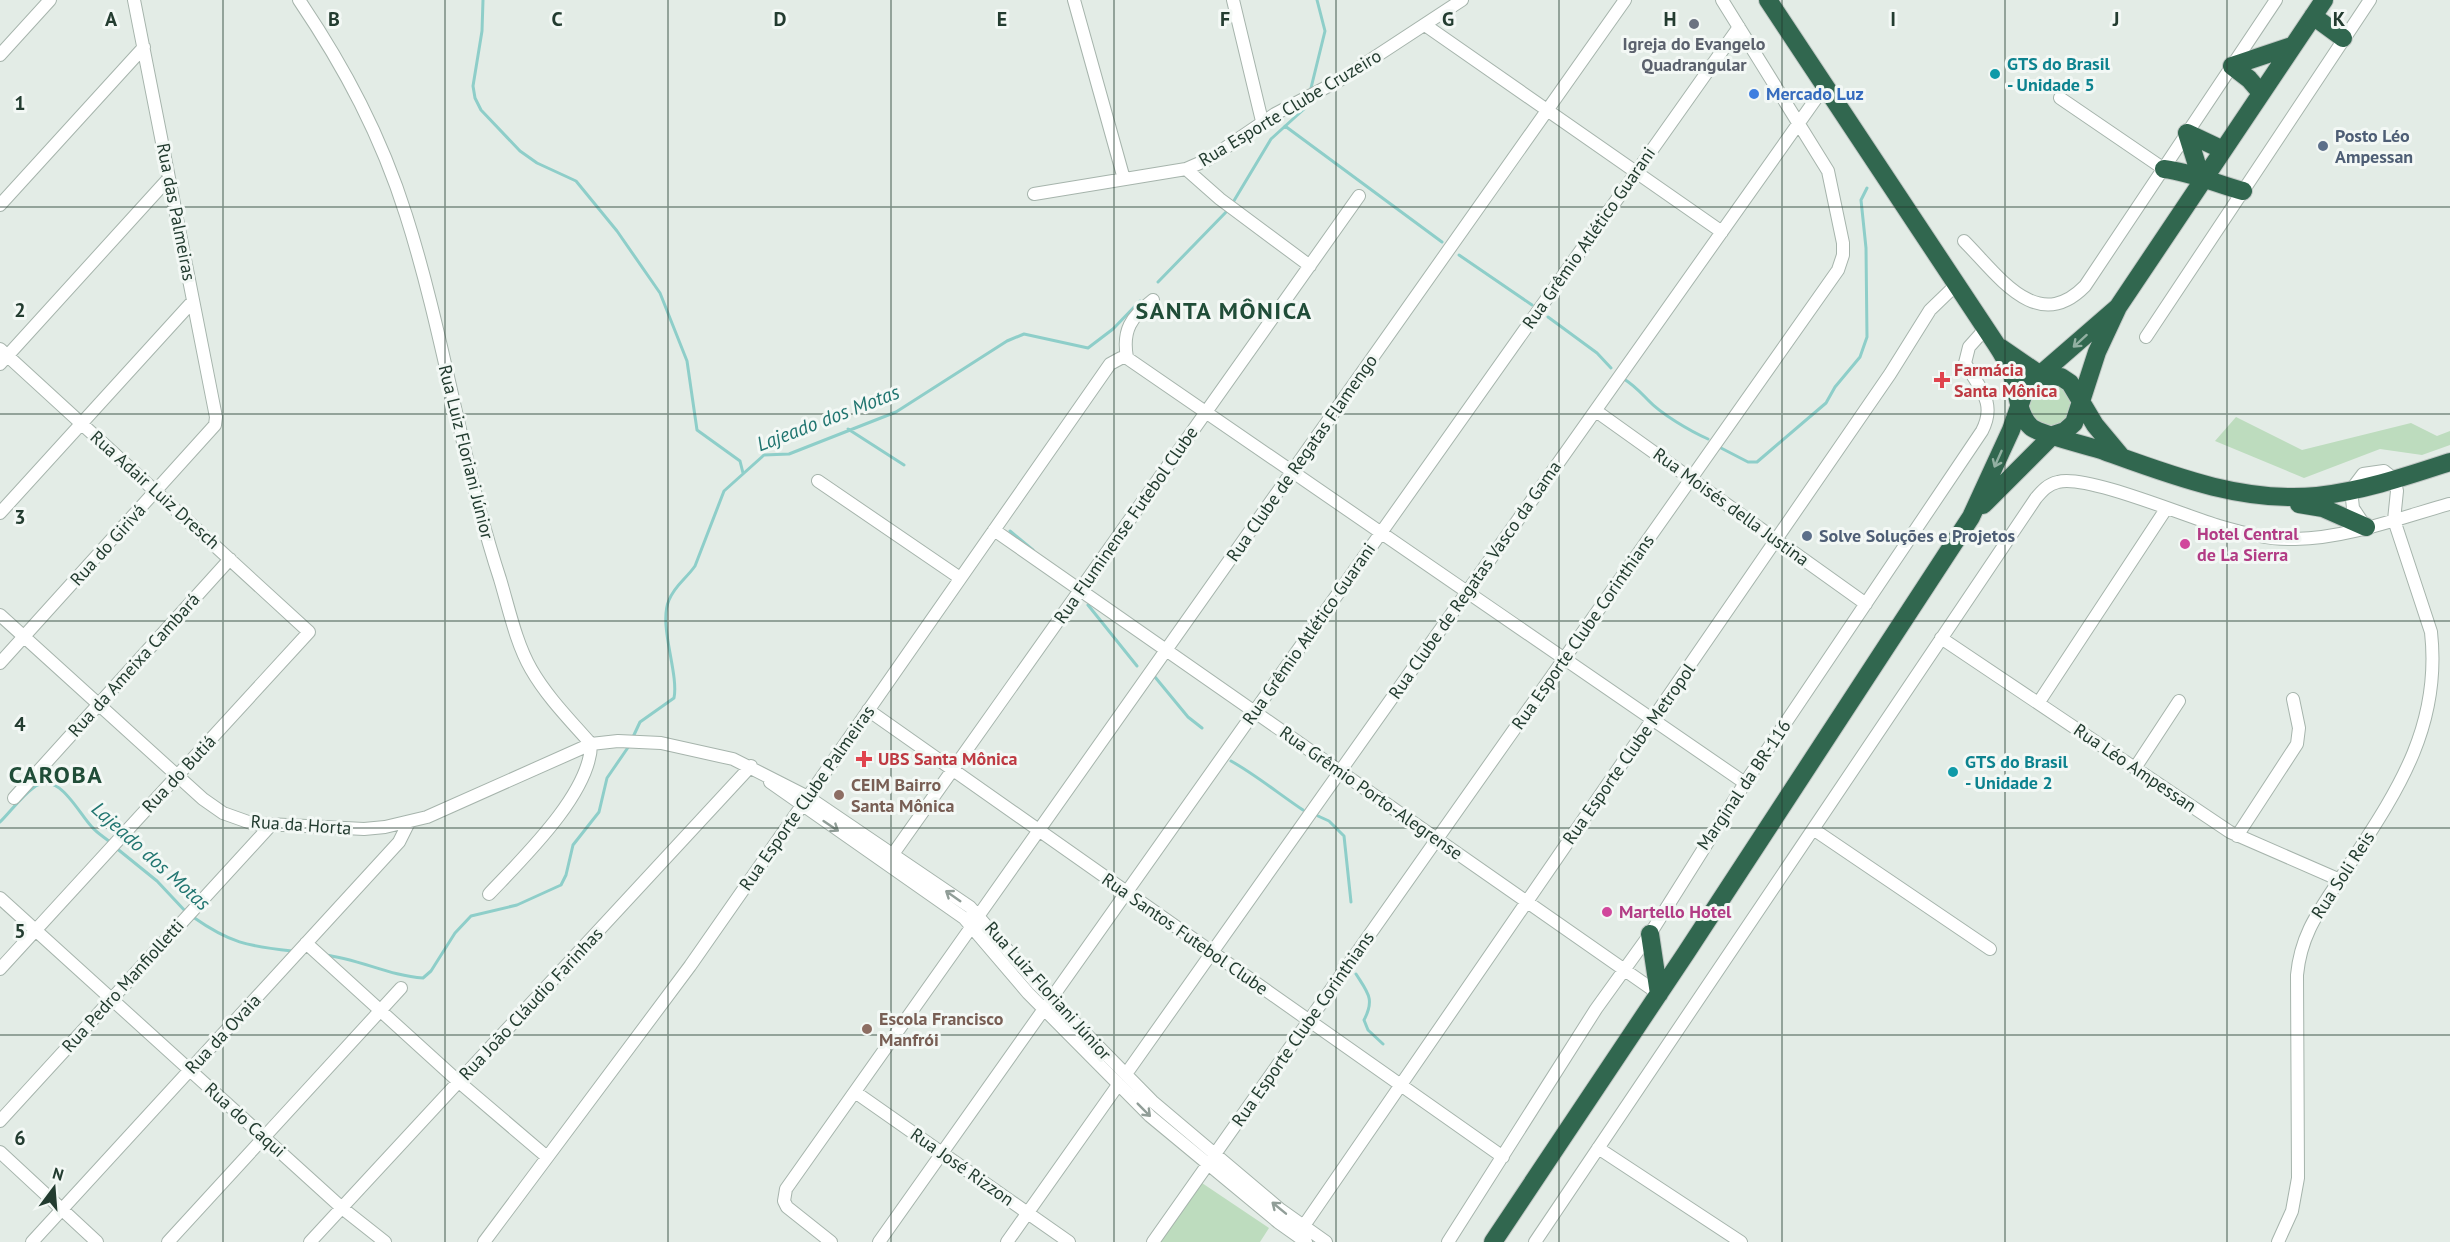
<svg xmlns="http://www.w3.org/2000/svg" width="2450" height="1242" font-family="'PT Sans',sans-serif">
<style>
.green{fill:#bddcbe}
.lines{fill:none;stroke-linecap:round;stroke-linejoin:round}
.stream{stroke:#8ecec9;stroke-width:3}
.minor-casing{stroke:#a6b4ac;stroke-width:14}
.highway-casing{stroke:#c1c8c5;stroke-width:20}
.minor{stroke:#fff;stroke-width:12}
.highway{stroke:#31674f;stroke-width:18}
.oneway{stroke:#92b0a2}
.oneway2{stroke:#919e98}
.grid{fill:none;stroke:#233c30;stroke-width:1.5;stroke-opacity:0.55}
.worship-dot{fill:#6b7280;stroke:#f3f8f5;stroke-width:2}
.culture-dot{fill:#0f9aa8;stroke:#f3f8f5;stroke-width:2}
.shop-dot{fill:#3f7fe0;stroke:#f3f8f5;stroke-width:2}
.service-dot{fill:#5c6f8a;stroke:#f3f8f5;stroke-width:2}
.health-dot{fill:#e0444e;stroke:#f3f8f5;stroke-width:2}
.hotel-dot{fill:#d1479c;stroke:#f3f8f5;stroke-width:2}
.education-dot{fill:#8d6e63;stroke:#f3f8f5;stroke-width:2}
.labels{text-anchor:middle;stroke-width:6;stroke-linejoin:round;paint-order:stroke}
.worship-label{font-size:18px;font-weight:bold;fill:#5b616d;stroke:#f3f8f5}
.culture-label{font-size:18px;font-weight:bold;fill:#0d838f;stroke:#f3f8f5;text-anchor:start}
.shop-label{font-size:18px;font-weight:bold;fill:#366cbe;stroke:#f3f8f5;text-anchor:start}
.street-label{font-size:18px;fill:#233c30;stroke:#f3f8f5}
.service-label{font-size:18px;font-weight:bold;fill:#4e5e75;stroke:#f3f8f5;text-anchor:start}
.health-label{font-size:18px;font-weight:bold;fill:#be3a42;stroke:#f3f8f5;text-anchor:start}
.hotel-label{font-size:18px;font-weight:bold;fill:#b23c85;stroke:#f3f8f5;text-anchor:start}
.education-label{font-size:18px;font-weight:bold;fill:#785e54;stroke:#f3f8f5;text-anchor:start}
.water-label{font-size:20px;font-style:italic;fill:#207570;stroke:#f3f8f5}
.district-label{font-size:24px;font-weight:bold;letter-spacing:1.5px;fill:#204d38;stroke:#f3f8f5}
.grid-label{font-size:20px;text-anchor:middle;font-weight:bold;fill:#233c30;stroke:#f3f8f5;stroke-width:6;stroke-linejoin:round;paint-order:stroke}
</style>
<rect width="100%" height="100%" fill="#e3ece6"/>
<!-- green -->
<path class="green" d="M2057,382l16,15 -7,25 -16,6 -15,-7c-9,-18 -8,-23 6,-38z
M2236,417l66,33 109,-27 26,13 13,-5v14l-28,10 -42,-6 -76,29 -89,-37z
M1199,1181l70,47 -9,14h-102z"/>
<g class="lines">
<!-- stream -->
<path class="stream" d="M483,0l-1,31 -9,55 2,12 6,12 39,41 17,12 39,18 41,50 43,62 27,68 10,69 43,31 3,12
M1311,88l14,-57 -8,-31
M1285,126l157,116
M1232,204l39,-65 33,-30
M1459,255l73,50
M1158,282l70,-72
M1548,317l49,36 14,15
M1624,379c11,7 16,13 24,21 13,14 42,31 60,39
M848,429l56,36
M1721,448l27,14h9l69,-59 9,-16 25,-30 7,-20 -1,-89 -5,-48 6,-12
M1010,531l23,19
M1088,605l49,61
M1155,677l33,40 14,11
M633,737l7,-15 34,-24c5,-25 -16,-73 -5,-98 6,-15 17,-21 26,-34l29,-75 40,-36 25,-1 107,-42 111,-71 17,-7 64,14 25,-19 27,-28
M1231,761c25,14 48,33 72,49
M1318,816l11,5 15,15 7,66
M0,822c11,-11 21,-25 33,-34 25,-20 45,25 59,39 5,6 12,10 18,15
M115,847l42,34 30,32
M193,917c37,26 54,29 99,34
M325,955c34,4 65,21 98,23l8,-7 24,-38 16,-17 46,-11 44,-20 5,-10 7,-30 26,-33 8,-34 22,-32
M1356,974c12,19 19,25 8,46l4,10 15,14"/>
<defs>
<path id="minor" d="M299,0c46,68 82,136 107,215 38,119 55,245 94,364 9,30 16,64 31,90 16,28 39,51 60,75
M1074,0l50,179
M1233,0l29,121
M1425,25l297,207
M0,55l50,-55
M2060,98l104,71
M1186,169l34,30 90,67
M1034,194l152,-25 23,-10 66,-45 65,-34 122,-80
M0,205l144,-158
M1964,241c34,34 73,94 121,45l191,-286
M2146,337l224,-337
M0,349l309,283 -309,337
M1127,358l618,425
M1127,358c-5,-28 4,-41 26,-58
M0,364l169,-186
M1596,411l270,193
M818,481l142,97
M0,513l193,-212
M994,530l665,464
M0,615l203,184 20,14 28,10 113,6 21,-2 42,-10 164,-73 27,-3 43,2 72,16 75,38 162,110 67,77 115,117 129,109 45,32
M1941,638l289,194 110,48
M0,663l215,-238 1,-8 -82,-417
M2039,702l127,-193
M868,710l635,447
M2135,768l44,-67
M770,782l194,136 64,75 122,123 128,106 28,20
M14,798l216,-239
M1813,829l177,120
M2237,836l60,-92 2,-16 -6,-29
M893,854l466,-658
M489,894c33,-35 102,-101 102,-150
M0,898l342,310 43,34
M979,915l646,-915
M306,943l153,139 88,75
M1126,1074l699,-988
M855,1092l214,150
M0,1121l271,-296
M1598,1148l143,94
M0,1152l97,90
M1303,1227l587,-853 40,-64 27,-26
M32,1242l367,-400 10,-20
M168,1242l233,-254
M310,1242l441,-476
M484,1242l206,-276 420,-602 11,-6h6
M831,1242l-44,-35 -3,-6 2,-12 186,-263
M879,1242l860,-1215
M1007,1242l111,-157
M1153,1242l685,-972 5,-15v-12l-15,-72 -106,-171
M1448,1242l148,-233 54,-75 95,-151 237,-352c15,-29 -3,-43 -17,-68l4,-16 17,-19
M1535,1242l501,-744c6,-7 12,-14 22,-16 28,-8 127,34 161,44 24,7 50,14 76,13 52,-1 105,-21 154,-35
M2278,1242l14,-31 6,-33 -1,-203c4,-42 23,-65 45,-99 51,-79 100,-145 89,-244l-37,-112 3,-29 -3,-12 -10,-8 -21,3 -12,16 2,18 12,18"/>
<path id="highway" d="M1768,0l228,344c6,9 11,18 15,28 7,17 6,43 20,55 8,7 58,19 73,24 69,25 139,52 213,45 46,-5 90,-20 133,-34
M2313,16l30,22
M2232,66l60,-20
M2232,66l17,13 12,14
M2187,133l15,48
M2187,133l36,17
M2164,169c27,3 53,15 79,22
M2001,348l41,28
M2042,376l19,1 9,6 25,42 25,30
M2299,504l24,4 43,19
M1983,505l70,-70 12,-4 9,-8 23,-71 21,-45 206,-307
M1650,934l9,60
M1493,1242l193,-289 285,-436 40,-87 15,-43 92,-80"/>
</defs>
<!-- minor casing -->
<use href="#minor" class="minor-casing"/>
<!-- highway casing -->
<use href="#highway" class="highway-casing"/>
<!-- minor -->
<use href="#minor" class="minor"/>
<!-- highway -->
<use href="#highway" class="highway"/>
</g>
<!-- one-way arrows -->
<defs><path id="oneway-shaft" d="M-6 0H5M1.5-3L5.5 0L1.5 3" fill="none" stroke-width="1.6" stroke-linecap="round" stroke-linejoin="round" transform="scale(1.5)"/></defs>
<g class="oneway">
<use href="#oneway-shaft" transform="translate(2080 341) rotate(138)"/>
<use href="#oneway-shaft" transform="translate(1998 459) rotate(114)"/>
</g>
<g class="oneway2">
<use href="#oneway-shaft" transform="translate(831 826) rotate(34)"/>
<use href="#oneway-shaft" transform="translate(953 896) rotate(-145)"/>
<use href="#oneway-shaft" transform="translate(1144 1110) rotate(45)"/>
<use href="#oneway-shaft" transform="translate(1279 1208) rotate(-141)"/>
</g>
<!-- grid -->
<path class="grid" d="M223,0v1242M445,0v1242M668,0v1242M891,0v1242M1114,0v1242M1336,0v1242M1559,0v1242M1782,0v1242M2005,0v1242M2227,0v1242M0,207h2450M0,414h2450M0,621h2450M0,828h2450M0,1035h2450"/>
<!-- markers -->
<circle class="worship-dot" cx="1694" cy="24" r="6"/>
<g class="culture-dot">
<circle cx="1995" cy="74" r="6"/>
<circle cx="1953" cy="772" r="6"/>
</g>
<circle class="shop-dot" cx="1754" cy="94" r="6"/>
<g class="service-dot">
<circle cx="2323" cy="146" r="6"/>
<circle cx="1807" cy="536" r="6"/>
</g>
<g class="health-dot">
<path d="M1939 371h6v6h6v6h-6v6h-6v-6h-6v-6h6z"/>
<path d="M861 750h6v6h6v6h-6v6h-6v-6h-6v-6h6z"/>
</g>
<g class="hotel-dot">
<circle cx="2185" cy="544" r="6"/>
<circle cx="1607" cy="912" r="6"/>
</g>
<g class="education-dot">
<circle cx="839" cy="795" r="6"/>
<circle cx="867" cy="1029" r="6"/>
</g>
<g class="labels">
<!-- worship labels -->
<g class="worship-label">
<text x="1694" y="50">Igreja do Evangelo<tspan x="1694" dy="21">Quadrangular</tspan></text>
</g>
<!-- culture labels -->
<g class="culture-label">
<text x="2007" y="70">GTS do Brasil<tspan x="2007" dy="21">- Unidade 5</tspan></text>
<text x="1965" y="768">GTS do Brasil<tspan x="1965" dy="21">- Unidade 2</tspan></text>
</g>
<!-- shop labels -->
<g class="shop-label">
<text x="1766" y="100">Mercado Luz</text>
</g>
<!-- street labels -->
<g class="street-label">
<text transform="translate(1290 108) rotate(-31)" y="6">Rua Esporte Clube Cruzeiro</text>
<text transform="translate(176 212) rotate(79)" y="6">Rua das Palmeiras</text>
<text transform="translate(1589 238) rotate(-55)" y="6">Rua Grêmio Atlético Guarani</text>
<text transform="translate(466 452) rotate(76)" y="6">Rua Luiz Floriani Júnior</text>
<text transform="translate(1302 458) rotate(-55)" y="6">Rua Clube de Regatas Flamengo</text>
<text transform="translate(155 490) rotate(42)" y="6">Rua Adair Luiz Dresch</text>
<text transform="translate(1731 507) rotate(36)" y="6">Rua Moisés della Justina</text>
<text transform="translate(1126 525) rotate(-55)" y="6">Rua Fluminense Futebol Clube</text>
<text transform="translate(108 545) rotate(-48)" y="6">Rua do Girivá</text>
<text transform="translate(1475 580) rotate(-55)" y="6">Rua Clube de Regatas Vasco da Gama</text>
<text transform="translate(1583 632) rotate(-55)" y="6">Rua Esporte Clube Corinthians</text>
<text transform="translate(1309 634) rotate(-55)" y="6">Rua Grêmio Atlético Guarani</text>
<text transform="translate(134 665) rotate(-48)" y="6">Rua da Ameixa Cambará</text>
<text transform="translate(1629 754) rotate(-55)" y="6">Rua Esporte Clube Metropol</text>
<text transform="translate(2135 768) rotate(34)" y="6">Rua Léo Ampessan</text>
<text transform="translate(179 774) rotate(-47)" y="6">Rua do Butiá</text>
<text transform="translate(1744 785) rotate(-56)" y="6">Marginal da BR-116</text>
<text transform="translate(1371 793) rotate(35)" y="6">Rua Grêmio Porto-Alegrense</text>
<text transform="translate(807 798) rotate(-55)" y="6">Rua Esporte Clube Palmeiras</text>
<text transform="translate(301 825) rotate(4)" y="6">Rua da Horta</text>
<text transform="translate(2343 875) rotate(-57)" y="6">Rua Soli Reis</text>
<text transform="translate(1185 934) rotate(35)" y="6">Rua Santos Futebol Clube</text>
<text transform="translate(123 986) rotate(-48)" y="6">Rua Pedro Manfiolletti</text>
<text transform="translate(1048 991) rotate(48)" y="6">Rua Luiz Floriani Júnior</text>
<text transform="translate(531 1004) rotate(-47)" y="6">Rua João Cláudio Farinhas</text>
<text transform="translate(1303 1029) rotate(-55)" y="6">Rua Esporte Clube Corinthians</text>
<text transform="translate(223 1034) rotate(-47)" y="6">Rua da Ovaia</text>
<text transform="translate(245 1120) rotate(42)" y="6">Rua do Caqui</text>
<text transform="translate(962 1167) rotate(35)" y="6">Rua José Rizzon</text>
</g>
<!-- service labels -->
<g class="service-label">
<text x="2335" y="142">Posto Léo<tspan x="2335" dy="21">Ampessan</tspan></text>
<text x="1819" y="542">Solve Soluções e Projetos</text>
</g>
<!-- health labels -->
<g class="health-label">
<text x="1954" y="376">Farmácia<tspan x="1954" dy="21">Santa Mônica</tspan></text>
<text x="878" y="765">UBS Santa Mônica</text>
</g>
<!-- hotel labels -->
<g class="hotel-label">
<text x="2197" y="540">Hotel Central<tspan x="2197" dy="21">de La Sierra</tspan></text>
<text x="1619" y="918">Martello Hotel</text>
</g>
<!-- education labels -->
<g class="education-label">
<text x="851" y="791">CEIM Bairro<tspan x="851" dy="21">Santa Mônica</tspan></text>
<text x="879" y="1025">Escola Francisco<tspan x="879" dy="21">Manfrói</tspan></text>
</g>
<!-- water labels -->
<g class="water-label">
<text transform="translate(828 418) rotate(-21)" y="7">Lajeado dos Motas</text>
<text transform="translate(151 856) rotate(42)" y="7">Lajeado dos Motas</text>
</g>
<!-- district labels -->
<g class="district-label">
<text x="1224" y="319">SANTA MÔNICA</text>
<text x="56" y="783">CAROBA</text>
</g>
</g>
<g class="grid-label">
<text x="111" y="26">A</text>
<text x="334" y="26">B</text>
<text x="557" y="26">C</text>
<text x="780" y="26">D</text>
<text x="1002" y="26">E</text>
<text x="1225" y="26">F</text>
<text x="1448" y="26">G</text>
<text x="1670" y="26">H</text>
<text x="1893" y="26">I</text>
<text x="2116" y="26">J</text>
<text x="2339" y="26">K</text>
<text x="20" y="110">1</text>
<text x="20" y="317">2</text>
<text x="20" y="524">3</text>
<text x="20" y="731">4</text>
<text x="20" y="938">5</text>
<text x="20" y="1145">6</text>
</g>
<!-- north arrow -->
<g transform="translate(54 1188) rotate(16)" stroke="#f3f8f5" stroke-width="4.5" paint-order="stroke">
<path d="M0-4.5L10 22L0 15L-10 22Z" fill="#233c30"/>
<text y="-9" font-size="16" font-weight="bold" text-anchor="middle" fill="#233c30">N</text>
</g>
</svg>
